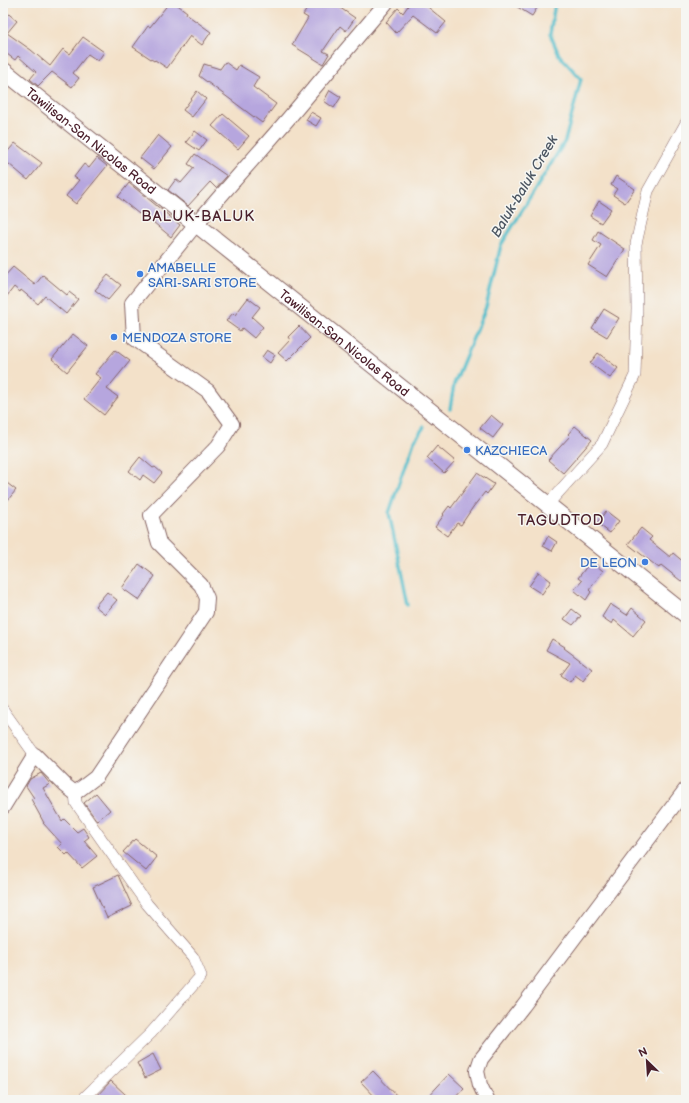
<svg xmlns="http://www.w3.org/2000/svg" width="689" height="1103" font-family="'Balsamiq Sans',sans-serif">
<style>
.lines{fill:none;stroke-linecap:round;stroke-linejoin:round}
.stream{stroke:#4fbcc9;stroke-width:3.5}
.building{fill:#b6a6de}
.minor-casing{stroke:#856362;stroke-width:12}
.tertiary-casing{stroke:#856362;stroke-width:16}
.secondary-casing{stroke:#856362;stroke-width:18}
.minor{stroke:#fff;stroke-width:11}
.tertiary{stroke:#fff;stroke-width:14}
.secondary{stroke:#fff;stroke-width:16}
.shop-dot{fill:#3f7fe0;stroke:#f6f6f2;stroke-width:1.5}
.labels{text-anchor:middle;stroke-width:3;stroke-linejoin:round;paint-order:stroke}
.street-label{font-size:13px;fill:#4a1f2b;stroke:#f6f6f2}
.shop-label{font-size:13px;fill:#366cbe;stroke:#f6f6f2;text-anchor:start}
.water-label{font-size:14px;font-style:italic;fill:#4c5662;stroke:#f6f6f2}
.quarter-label{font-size:15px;letter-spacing:1px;fill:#4a1f2b;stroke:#f6f6f2}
</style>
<rect width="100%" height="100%" fill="#f6f6f2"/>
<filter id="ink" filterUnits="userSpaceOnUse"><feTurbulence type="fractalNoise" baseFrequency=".025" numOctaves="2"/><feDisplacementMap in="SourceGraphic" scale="8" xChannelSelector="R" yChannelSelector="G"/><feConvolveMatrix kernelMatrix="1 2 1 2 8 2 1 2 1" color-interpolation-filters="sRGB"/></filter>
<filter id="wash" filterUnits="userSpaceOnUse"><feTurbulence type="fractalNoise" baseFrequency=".012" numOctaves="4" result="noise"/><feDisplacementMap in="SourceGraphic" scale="16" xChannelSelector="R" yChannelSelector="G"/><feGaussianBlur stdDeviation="0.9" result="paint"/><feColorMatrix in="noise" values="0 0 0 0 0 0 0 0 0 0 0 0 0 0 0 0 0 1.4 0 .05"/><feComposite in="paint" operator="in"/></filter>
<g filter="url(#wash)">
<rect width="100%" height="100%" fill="#f3e1c9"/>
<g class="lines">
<!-- stream -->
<path class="stream" d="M450,409l4,-25 32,-77 15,-62 64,-104 16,-62 -22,-24 -9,-21 5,-31
M408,605l-19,-92 24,-71 11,-15"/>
</g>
<g id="blocks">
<!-- building -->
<path class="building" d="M169,3h6l12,9 -1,2 25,18 -9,13 -12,-9 -23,32 -12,-8 -1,1 -21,-14 15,-21 2,1z
M311,3h22l22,15 -9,13 -6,-5 -17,25 6,3 -6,10 -31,-19 16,-27 -5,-3z
M410,3h13l23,19 -9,11 -24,-18 -17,18 -10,-11 12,-14 5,5z
M511,3h29l-8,13z
M3,9l14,12 -10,12 24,17 19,16 13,-17 7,5 13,-17 21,15 -6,9 -10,-7 -15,19 6,5 -7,9 -20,-15 -14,14 -8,-7 6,-7 -18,-16 -3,4 -12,-9z
M225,62l11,8 3,-5 20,12 -6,10 23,17 -14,19 -63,-47 5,-12 16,5z
M330,90l11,7 -7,11 -10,-7z
M197,91l9,8 -14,18 -9,-7z
M311,112l10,6 -5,8 -10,-6z
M223,114l26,22 -11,13 -26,-23z
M195,131l12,9 -8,11 -13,-9z
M158,135l14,12 -18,22 -14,-11z
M15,143l27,20 -14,17 -25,-21v-2z
M195,154l32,22 -11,12 -6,-6 -22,24 -20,-16 8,-11 5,4 13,-15 -6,-4z
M97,158l10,8 -31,38 -10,-8 13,-16 -5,-3 10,-13 5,4z
M616,176l19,13 -10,14 -12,-8 4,-6 -6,-4z
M129,183l51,42 -9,12 -30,-25 -2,2 -21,-17z
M599,201l12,8 -10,14 -11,-7z
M598,231l27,18 -18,28 -19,-12 13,-20 -8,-5z
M13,267l22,18 8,-10 24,20 2,-3 9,7 -12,15 -21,-18 -7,8 -17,-14 -1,2 -6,-5 -11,14v-23z
M108,275l13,10 -13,15 -13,-10z
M248,298l12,9 -8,10 11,10 -9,11 -12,-10 -2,3 -14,-10 7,-8 2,2z
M604,309l15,9 -12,19 -15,-9z
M299,326l11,12 -23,23 -9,-8 12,-13 -2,-3z
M73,334l15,12 -21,26 -15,-13z
M115,350l15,11 -23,28 11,8 -14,18 -20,-16 17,-21 -6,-4z
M267,350l8,5 -5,8 -8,-6z
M598,353l20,15 -8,10 -20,-15z
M491,415l12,10 -10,13 -13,-10z
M575,426l17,14 -29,33 -15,-13 22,-24 -2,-2z
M437,446l18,15 -11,12 -17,-15z
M140,457l13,11 2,-1 7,6 -8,10 -11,-8 -3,5 -11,-9z
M477,473l17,11 -7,10 -2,-2 -12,15 -12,18 -4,-2 -10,13 -12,-9 9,-12 -1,-1 6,-8 2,2z
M3,480l13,10 -13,16z
M606,511l13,10 -9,12 -13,-10z
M641,528l11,9 -3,3 21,17 3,-4 13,11v21l-25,-20 -2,3 -31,-24z
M548,536l9,6 -5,9 -9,-5z
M591,561l12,10 -14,19 2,2 -5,8 -12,-10 8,-9 -4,-3z
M139,564l16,12 -16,24 -17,-12z
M539,572l12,9 -9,13 -13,-8z
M107,592l10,8 -12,14 -10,-8z
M610,604l17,11 5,-7 14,12 -13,16 -19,-16 -2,4 -10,-7z
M572,609l9,7 -8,9 -9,-6z
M552,639l13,8 -1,1 28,21 -9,12 -8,-6 -5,7 -9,-7 9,-12 -24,-13z
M41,773l9,11 -7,4 19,33 2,-2 13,13 6,-4 6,9 -5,4 13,15 -15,12 -14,-15 -2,2 -8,-8 4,-3 -19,-21h1l-13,-24 3,-1 -8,-12 4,-7z
M96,793l14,17 -13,11 -13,-18z
M135,839l22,18 -11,14 -23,-19z
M118,875l14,31 -25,12 -14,-31z
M153,1054l8,16 -16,8 -8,-15z
M373,1071l28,29h-23l-17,-18z
M449,1074l15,14 -11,12h-28z
M111,1081l15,14 -5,5h-28z"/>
</g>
</g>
<g filter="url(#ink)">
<use href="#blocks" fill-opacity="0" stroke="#856362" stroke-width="1"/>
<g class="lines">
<defs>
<path id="minor" d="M548,504l54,-60 33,-69 2,-66 -1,-65 12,-53 38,-68
M3,710l32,45
M75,793l1,10 71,101 46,53 8,19 -50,57 -66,64 1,3"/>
<path id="tertiary" d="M3,807l32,-52 31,31 9,7 21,-16 110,-165 1,-14 -6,-13 -42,-42 -8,-28 67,-69 14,-22 -24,-33 -74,-53 -2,-35 64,-79 92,-105 98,-116
M487,1100l-7,-15 -3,-14 4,-12 42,-53 163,-217"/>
<g id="secondary">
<path id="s1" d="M3,70l683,545"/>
</g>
</defs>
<!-- minor casing -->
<use href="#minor" class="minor-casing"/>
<!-- tertiary casing -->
<use href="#tertiary" class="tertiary-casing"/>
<!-- secondary casing -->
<use href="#secondary" class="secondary-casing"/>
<!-- minor -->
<use href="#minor" class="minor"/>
<!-- tertiary -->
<use href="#tertiary" class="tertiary"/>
<!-- secondary -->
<use href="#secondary" class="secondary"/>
</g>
</g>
<!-- markers -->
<g class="shop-dot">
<circle cx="140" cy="274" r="4"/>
<circle cx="114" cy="337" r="4"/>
<circle cx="467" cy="450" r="4"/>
<circle cx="645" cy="562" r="4"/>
</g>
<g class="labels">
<!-- street labels -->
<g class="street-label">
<text dy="5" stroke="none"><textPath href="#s1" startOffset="113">Tawilisan-San Nicolas Road</textPath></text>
<text dy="5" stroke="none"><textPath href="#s1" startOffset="437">Tawilisan-San Nicolas Road</textPath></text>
</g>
<!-- shop labels -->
<g class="shop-label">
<text x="148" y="272">AMABELLE<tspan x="148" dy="15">SARI-SARI STORE</tspan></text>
<text x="122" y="342">MENDOZA STORE</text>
<text x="475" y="455">KAZCHIECA</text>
<text x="637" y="567" text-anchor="end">DE LEON</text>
</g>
<!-- water labels -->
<g class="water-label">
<text transform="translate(524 186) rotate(-59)" y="5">Baluk-baluk Creek</text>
</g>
<!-- quarter labels -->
<g class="quarter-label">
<text x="198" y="221">BALUK-BALUK</text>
<text x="561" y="525">TAGUDTOD</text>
</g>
</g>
<!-- margin -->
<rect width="689" height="1103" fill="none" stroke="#f6f6f2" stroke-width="16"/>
<!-- north arrow -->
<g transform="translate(647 1061) rotate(335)" stroke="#f6f6f2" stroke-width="3" paint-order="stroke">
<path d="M0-3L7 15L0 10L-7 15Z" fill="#4a1f2b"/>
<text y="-6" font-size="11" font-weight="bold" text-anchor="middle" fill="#4a1f2b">N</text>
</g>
</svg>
